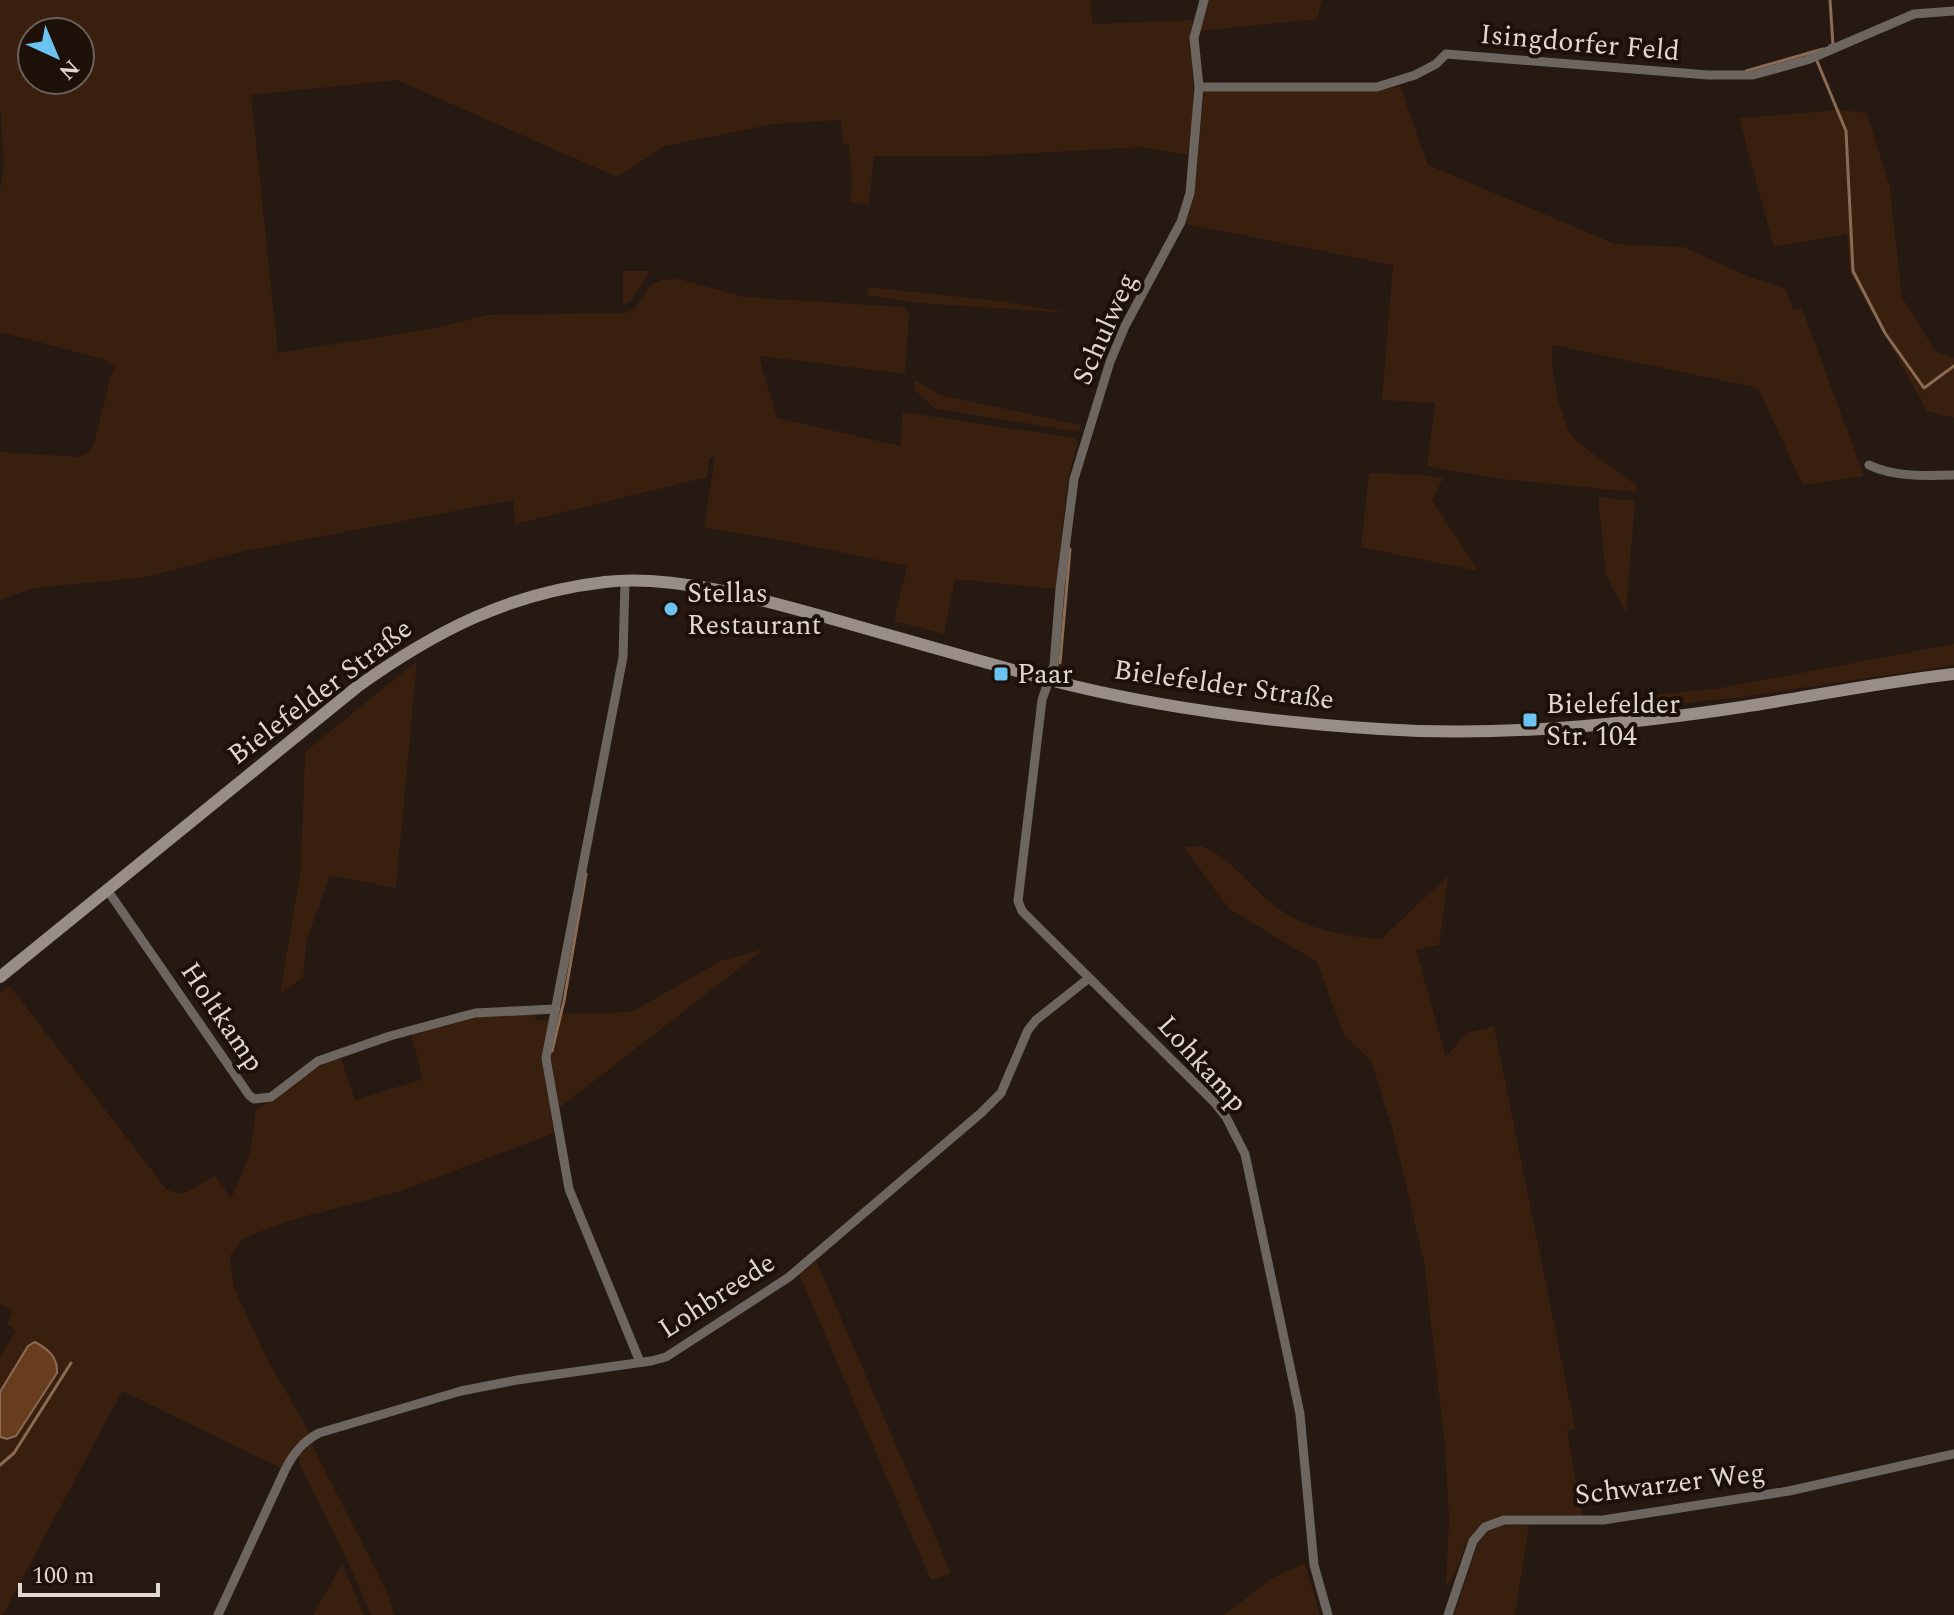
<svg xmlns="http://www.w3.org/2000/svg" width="1954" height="1615" viewBox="0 0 1954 1615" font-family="Spectral,serif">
<rect width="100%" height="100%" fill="#261911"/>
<g fill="#381f0e" fill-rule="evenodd">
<path d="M 0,0 L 1090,0 L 1093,24 L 1193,20 L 1191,45 L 1194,109 L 1188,155 L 1142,147 L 982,156 L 874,156 L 869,204 L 850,203 L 852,179 L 849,145 L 843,144 L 841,120 L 774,124 L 665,146 L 617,177 L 397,80 L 251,95 L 278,353 L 436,328 L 487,315 L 626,313 L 635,308 L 651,285 L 661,280 L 679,279 L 744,297 L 903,307 L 909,314 L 905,374 L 759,356 L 777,418 L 900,446 L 903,412 L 1074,438 L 1078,443 L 1068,478 L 1056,589 L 955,579 L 944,634 L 894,621 L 907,566 L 771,538 L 704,528 L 715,457 L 709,459 L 707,477 L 515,524 L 513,500 L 245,551 L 146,577 L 34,588 L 0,600 L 0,452 L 80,457 L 89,452 L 94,444 L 110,378 L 115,368 L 107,360 L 0,332 L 0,190 L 4,165 L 0,105 ZM 32,32 L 80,32 L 80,80 L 32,80 Z"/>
<polygon points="1208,0 1322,0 1317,19 1200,31"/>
<path d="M 1400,86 L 1428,165 L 1615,244 L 1684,247 L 1747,276 L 1784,288 L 1794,310 L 1802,308 L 1864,476 L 1803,485 L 1758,388 L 1553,345 C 1548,363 1561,420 1572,435 C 1579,446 1623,475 1636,485 L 1636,492 L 1501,479 L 1427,466 L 1435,403 L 1382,400 L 1393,265 L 1186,224 L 1194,194 L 1204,90 L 1379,91 Z"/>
<polygon points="1839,110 1867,113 1890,188 1902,297 1936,352 1954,358 1954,418 1927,411 1850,272 1847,234 1774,247 1739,118"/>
<polygon points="623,271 650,271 631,301 623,305"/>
<polygon points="868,287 999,301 1070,313 919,303 867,295"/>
<polygon points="915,380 940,395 1081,425 1079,432 934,408 914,389"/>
<polygon points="1369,473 1424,475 1443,478 1432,500 1478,571 1361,547"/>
<polygon points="1598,497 1635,501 1626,613 1606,575"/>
<polygon points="1954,644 1954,665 1741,697 1641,708 1643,696 1715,689"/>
<polygon points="417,661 396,888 330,875 307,939 303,977 280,994 301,866 305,752"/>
<path d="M 1201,846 C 1234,859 1251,889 1279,909 C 1310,931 1345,936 1381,939 L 1448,876 L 1439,945 L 1416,950 L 1446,1057 L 1467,1033 L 1494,1026 L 1575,1428 L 1567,1431 L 1583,1518 C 1550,1517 1491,1505 1471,1536 C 1460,1552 1460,1571 1446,1586 L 1449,1519 L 1445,1447 L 1424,1261 L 1393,1131 L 1371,1061 L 1344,1035 L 1317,962 L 1228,908 L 1184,847 Z"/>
<polygon points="764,949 559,1108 551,1058 562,1014 632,1012 721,961"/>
<path d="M 10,986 L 167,1190 L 183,1194 L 215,1176 L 231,1198 C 245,1171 255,1143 255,1112 C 280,1091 308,1068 340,1056 L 355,1100 L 423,1079 L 411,1034 L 475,1016 L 535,1013 L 536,1020 L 549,1021 L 542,1059 L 554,1133 L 401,1191 L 288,1221 L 242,1239 L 230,1256 L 234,1288 L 267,1359 L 310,1433 L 294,1446 L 281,1468 L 122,1391 L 3,1615 L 0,1615 L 0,1437 L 7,1439 L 33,1410 L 57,1373 L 28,1346 L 0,1392 L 0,1357 L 16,1330 L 7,1325 L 12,1311 L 0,1304 L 0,993 Z"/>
<polygon points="816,1260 951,1573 931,1580 799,1274"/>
<polygon points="311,1443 387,1592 394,1615 371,1615 348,1562 301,1467 298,1456"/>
<polygon points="1505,1523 1529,1526 1515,1615 1454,1615 1478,1543 1489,1531"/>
<polygon points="1305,1563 1320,1615 1224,1615 1272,1578"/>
<polygon points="342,1564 364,1615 313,1615"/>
</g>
<path fill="#683d1e" stroke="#8c6b54" stroke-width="2" d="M 35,1342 C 48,1349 58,1357 57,1373 L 16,1436 L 7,1439 L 0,1437 L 0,1392 L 28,1346 Z"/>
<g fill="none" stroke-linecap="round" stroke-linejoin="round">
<g stroke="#8c6b54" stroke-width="3">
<polyline points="1830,0 1833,45 1830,46"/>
<polyline points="1817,61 1846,131 1853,271 1885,333 1924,388 1954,366"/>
<polyline points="1746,71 1823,49"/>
<polyline points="1060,663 1070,549"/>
<polyline points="552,1051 564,1001 586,874"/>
<polyline points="0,1465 14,1453 71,1363"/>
</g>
<g stroke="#6c6560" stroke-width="9">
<polyline points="1204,0 1194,38 1199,87 1190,193 1181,222 1125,326 1110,362 1074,479 1060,589 1054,665 1042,700 1018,901 1022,911 1215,1103 1226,1117 1245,1154 1300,1414 1314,1565 1328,1615"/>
<polyline points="1199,87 1377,87 1415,75 1436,64 1446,54 1708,75 1753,75 1807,60 1914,14 1954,11"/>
<path d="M 1869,465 C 1893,477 1927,476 1954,475"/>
<polyline points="625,581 623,657 546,1058 569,1189 640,1362"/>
<polyline points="108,891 249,1095 254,1099 271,1097 318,1061 390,1036 475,1013 556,1009"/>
<path d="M 218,1615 L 285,1470 C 293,1454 302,1442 319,1433 L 461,1391 L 517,1380 L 651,1361 L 666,1357 L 789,1277 L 981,1113 L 1001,1093 L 1028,1030 L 1036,1020 L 1089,978"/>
<polyline points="1448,1615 1473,1541 1485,1527 1504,1520 1603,1520 1789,1491 1954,1454"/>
</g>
<path stroke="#998e87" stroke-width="12" d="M 0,977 L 357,687 C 435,631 509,593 605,582 C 675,574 764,600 832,619 C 903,639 975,660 1046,679 C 1156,708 1268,722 1380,729 C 1501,737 1623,725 1742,707 C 1813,696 1883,682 1954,674"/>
</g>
<g fill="#6cc3f2" stroke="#1c1008" stroke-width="3">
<circle cx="671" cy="609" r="8"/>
<rect x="993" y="666" width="16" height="16" rx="4"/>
<rect x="1522" y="712" width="16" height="16" rx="4"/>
</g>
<g text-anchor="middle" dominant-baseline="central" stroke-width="8" stroke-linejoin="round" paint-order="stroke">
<g font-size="28" fill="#e0d7d1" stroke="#1c1008">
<text transform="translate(1580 43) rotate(5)">Isingdorfer Feld</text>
<text transform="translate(1105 329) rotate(-66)">Schulweg</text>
<text transform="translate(1224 685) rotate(8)">Bielefelder Straße</text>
<text transform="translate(320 692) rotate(-37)">Bielefelder Straße</text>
<text transform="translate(222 1017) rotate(56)">Holtkamp</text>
<text transform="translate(1202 1064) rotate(48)">Lohkamp</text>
<text transform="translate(717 1296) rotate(-33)">Lohbreede</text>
<text transform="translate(1670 1484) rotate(-7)">Schwarzer Weg</text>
</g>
<g font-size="28" fill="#e0d7d1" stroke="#1c1008" text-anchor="start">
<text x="687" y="593">Stellas<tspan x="687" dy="32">Restaurant</tspan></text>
<text x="1017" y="674">Paar</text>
<text x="1546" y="704">Bielefelder<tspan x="1546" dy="32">Str. 104</tspan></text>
</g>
</g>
<g transform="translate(56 56) rotate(136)"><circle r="38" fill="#1c1008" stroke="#6a6058" stroke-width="2"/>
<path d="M0-6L14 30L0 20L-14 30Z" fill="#6cc3f2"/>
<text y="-12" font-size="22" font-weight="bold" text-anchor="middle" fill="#e0d7d1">N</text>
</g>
<path d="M20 1583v12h138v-12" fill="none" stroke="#e0d7d1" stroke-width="4"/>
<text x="32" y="1583" font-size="24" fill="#e0d7d1" stroke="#1c1008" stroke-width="6" paint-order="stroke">100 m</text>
</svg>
